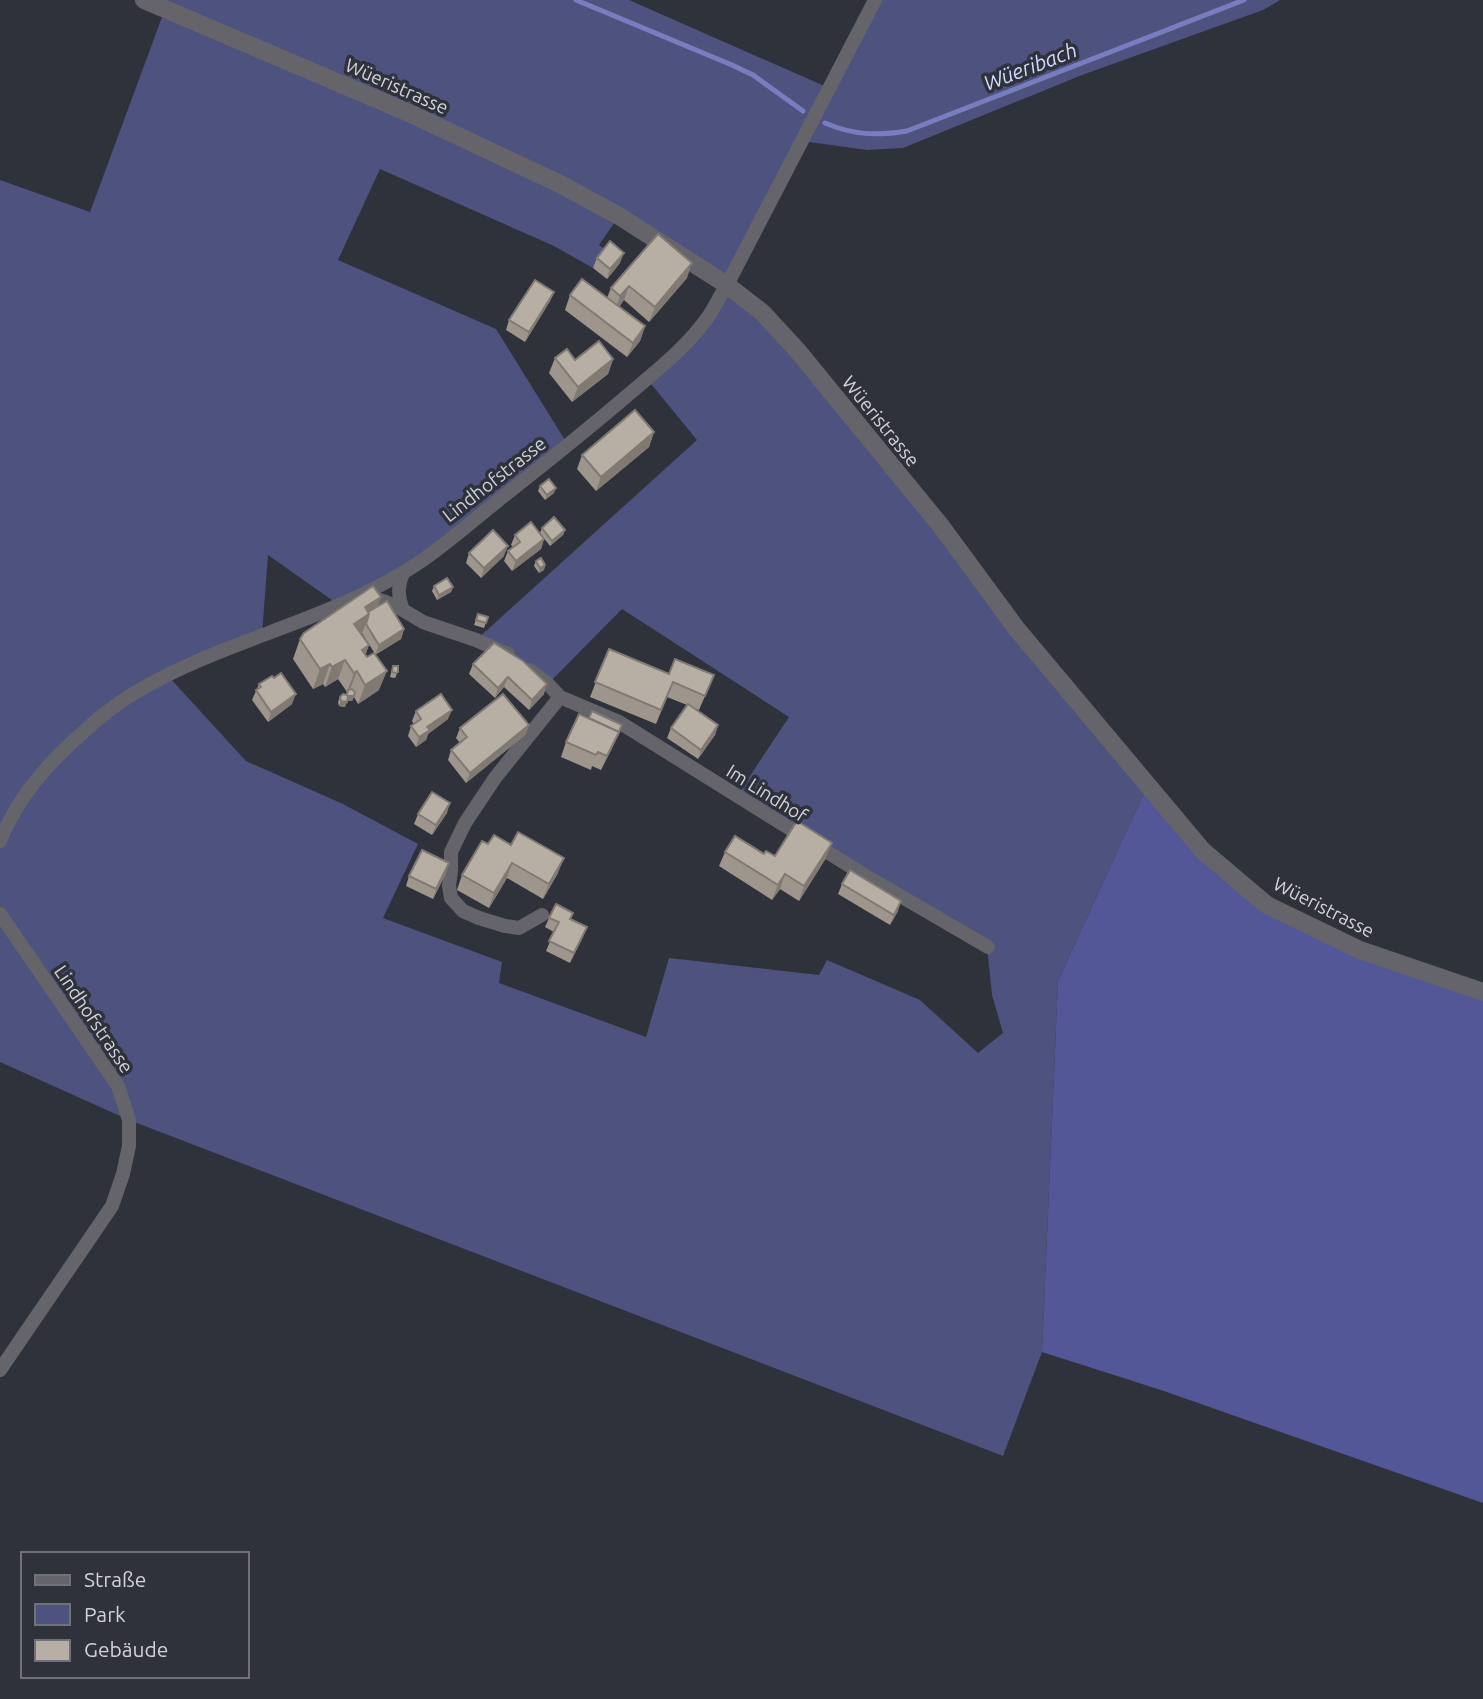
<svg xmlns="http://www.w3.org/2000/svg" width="1483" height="1699" viewBox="0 0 1483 1699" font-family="Ubuntu,sans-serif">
<rect width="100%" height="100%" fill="#2f313b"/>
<path fill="#4e527f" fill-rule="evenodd" d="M 144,0 L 629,0 L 829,88 L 875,0 L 1280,0 L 1263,10 L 1082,75 L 903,148 L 867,150 L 802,141 L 727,285 L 797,350 L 1148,784 L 1058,981 L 1042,1352 L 1003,1456 L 129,1120 L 0,1062 L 0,180 L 90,212 L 165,9 ZM 380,169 L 554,246 L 593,268 L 607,251 L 599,245 L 619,216 L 726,285 L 683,347 L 647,379 L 697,440 L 476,640 L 548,684 L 622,609 L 789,717 L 736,797 L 987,947 L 992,995 L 1003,1033 L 978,1053 L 920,1000 L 827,960 L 819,975 L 669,958 L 646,1037 L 499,983 L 502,962 L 383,918 L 418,844 L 343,804 L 246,761 L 168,676 L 262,635 L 268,555 L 339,605 L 423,560 L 568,445 L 496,329 L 338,260 Z"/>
<polygon fill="#545797" points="1148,784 1267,905 1483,992 1483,1503 1164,1391 1042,1352 1058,981"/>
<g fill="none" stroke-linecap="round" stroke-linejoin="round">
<g stroke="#787dc0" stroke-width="5">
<polyline points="576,0 732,65 753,75 803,111"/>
<path d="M 825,123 C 853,135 877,136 907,131 L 1244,0"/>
</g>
<g stroke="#64646a" stroke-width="14">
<path d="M 403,573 C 397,586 398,597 403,610 L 423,622 L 476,640 L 508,654"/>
<polyline points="363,595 386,602 403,610"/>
<polyline points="530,670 548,684 560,697 619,722 861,873 988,947"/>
<path d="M 0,841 C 14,806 37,776 64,750 C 87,728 110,707 138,691 C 217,644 310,625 390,580 C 432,558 468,524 505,495 C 547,462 588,429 628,395 C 656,371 687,347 708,317 C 715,307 720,295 727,285 L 875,0"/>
<polyline points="0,914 118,1086 129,1120 129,1146 123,1174 112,1206 0,1370"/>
<polyline points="542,915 519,928 505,926 479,918 463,911 451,898 449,886 451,871 451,852 465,823 495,778 560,697"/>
</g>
<polyline stroke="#64646a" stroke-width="18" points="144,0 409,113 560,184 619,216 727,285 763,313 797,350 941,526 1016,628 1203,851 1267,905 1360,950 1483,992"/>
</g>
<g fill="#9e968d" fill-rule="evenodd">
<polygon points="597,258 620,263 607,279 593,268"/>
<polygon points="687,278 649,322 624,300 619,307 645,326 640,341 627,357 565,310 570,295 607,298 611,288"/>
<polygon points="554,292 550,301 525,342 506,330 509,320"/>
<polygon points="555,358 575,360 613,359 608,374 572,402 549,373"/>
<polygon points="654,432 649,447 596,491 577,469 582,455"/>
<polygon points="540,486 554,493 545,500 538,491"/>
<polygon points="542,528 565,530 563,535 550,546 540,533"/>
<polygon points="515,535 544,539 541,549 512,571 504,561 508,551 513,547 511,545"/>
<polygon points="469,553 504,556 481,578 466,563"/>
<polygon points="536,561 545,565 544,570 539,573 534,566"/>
<polygon points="434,586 453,587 451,592 437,600 432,591"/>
<path d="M 378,607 L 404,629 L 401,639 L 375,655 L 379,690 L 358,704 L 354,697 L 352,701 L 347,701 L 345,707 L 339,706 L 338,702 L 340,697 L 347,695 L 348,691 L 347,692 L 338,679 L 325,687 L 323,684 L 313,689 L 293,659 L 300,639 ZM 362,633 L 375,654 L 367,657 L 365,654 L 369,645 L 361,634 Z"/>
<polygon points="478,614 488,617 484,628 474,625"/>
<polygon points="494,643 544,694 529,710 504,687 495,698 469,674 473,664"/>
<polygon points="609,649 708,689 699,710 692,707 718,725 715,735 698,759 667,738 671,728 687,705 667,697 656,724 590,697"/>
<polygon points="393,666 398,666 396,677 394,678 390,677"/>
<polygon points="259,684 292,704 268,722 252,700"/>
<polygon points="416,711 448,719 428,734 426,740 416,747 408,736 411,726 414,724 412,721"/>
<polygon points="589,718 622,725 613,746 601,770 592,766 591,770 561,757 566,742"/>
<polygon points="529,725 525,735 466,783 448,760 451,750 460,743 456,738 460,728"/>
<polygon points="447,813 432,835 414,824 418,814"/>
<polygon points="488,844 558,873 543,899 507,878 489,908 457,890 462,875"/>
<polygon points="725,852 764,854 775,856 826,858 799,901 780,889 772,900 719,866"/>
<polygon points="446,873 433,899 406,886 409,876"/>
<polygon points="842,884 898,911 890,925 838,894"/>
<polygon points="549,918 571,920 587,927 570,963 546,951 554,932 545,927"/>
</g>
<g fill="#817a73">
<polygon points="624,253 620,263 607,279 610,269"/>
<polygon points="692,263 687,278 649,322 655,307"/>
<polygon points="629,286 624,300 615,311 620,296"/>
<polygon points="554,292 550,301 525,342 529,332"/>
<polygon points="645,326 640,341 627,357 633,343"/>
<polygon points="613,359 608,374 572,402 578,387"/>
<polygon points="654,432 649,447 596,491 601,477"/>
<polygon points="556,488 554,493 545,500 547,495"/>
<polygon points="565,530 563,535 550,546 552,541"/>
<polygon points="544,539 541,549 512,571 516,561"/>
<polygon points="508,546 504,556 481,578 484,568"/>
<polygon points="545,565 544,570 539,573 540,568"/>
<polygon points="453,587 451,592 437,600 439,595"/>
<polygon points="381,597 374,617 367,621 362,633 347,644 354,624 365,607"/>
<polygon points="404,629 401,639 375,655 379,645"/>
<polygon points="369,645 362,665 362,650"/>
<polygon points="345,660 338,679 325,687 332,667"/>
<polygon points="330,664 323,684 313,689 320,669"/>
<polygon points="357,671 350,690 347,692 354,673"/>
<polygon points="387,671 379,690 358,704 365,685"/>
<polygon points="508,677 504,687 495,698 498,688"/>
<polygon points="547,684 544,694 529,710 532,700"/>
<polygon points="296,694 292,704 268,722 271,712"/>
<polygon points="348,696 354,696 352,701 347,701"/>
<polygon points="341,701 347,702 345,707 339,706"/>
<polygon points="452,710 448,719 428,734 426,740 416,747 419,737 427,727"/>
<polygon points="529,725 525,735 466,783 470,773"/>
<polygon points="622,725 619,734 601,770 607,756"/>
<polygon points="718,725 715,735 698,759 701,750"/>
<polygon points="450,803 447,813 432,835 436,825"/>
<polygon points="832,843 826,858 799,901 804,886"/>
<polygon points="564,858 558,873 543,899 549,884"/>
<polygon points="449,863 446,873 433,899 436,889"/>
<polygon points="512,863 507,878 489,908 494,893"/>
<polygon points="785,874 780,889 772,900 778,885"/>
<polygon points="901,901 898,911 890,925 894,915"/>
<polygon points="587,927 583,937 570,963 574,953"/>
</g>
<g fill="#b8afa4" stroke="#817a73" stroke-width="2">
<polygon points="658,234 692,263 655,307 629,286 620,296 611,288"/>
<polygon points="610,241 624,253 610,269 597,258"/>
<polygon points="582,279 645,326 633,343 570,295"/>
<polygon points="535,280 554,292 529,332 509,320"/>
<polygon points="599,341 613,359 578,387 555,358 567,349 575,360"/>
<polygon points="635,410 654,432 601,477 582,455"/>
<polygon points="549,479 556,488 547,495 540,486"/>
<polygon points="554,517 565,530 552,541 542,528"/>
<polygon points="531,522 544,539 516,561 508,551 520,542 515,535"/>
<polygon points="493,530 508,546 484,568 469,553"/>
<polygon points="541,558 545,565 540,568 536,561"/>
<polygon points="447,578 453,587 439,595 434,586"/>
<polygon points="373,586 381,597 365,607 369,614 354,624 369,645 362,650 364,653 367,657 374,653 387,671 365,685 357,671 354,673 345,660 332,667 330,664 320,669 300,639 304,633"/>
<polygon points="387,601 404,629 379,645 366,624 369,614 368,612"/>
<polygon points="478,614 488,617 486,623 476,620"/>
<polygon points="494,643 523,661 547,684 532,700 508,677 498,688 473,664"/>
<polygon points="609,649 669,674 675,659 714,675 705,696 673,682 661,710 595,682"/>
<polygon points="393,666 398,666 398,672 396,673 392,672"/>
<polygon points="281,673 296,694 271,712 256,690 261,687 259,684 272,676 274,678"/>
<polygon points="352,689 355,692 354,696 348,696 347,702 341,701 340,697 343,694 347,695 348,690"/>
<polygon points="441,694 452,710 427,727 430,730 419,737 411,726 421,719 416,711"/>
<polygon points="503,694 529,725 470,773 451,750 467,737 460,728"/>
<polygon points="688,704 718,725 701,750 671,728"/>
<polygon points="592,711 622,725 617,736 619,732 589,718"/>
<polygon points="579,714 619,732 607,756 598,752 596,755 566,742"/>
<polygon points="432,792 450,803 436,825 418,814"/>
<polygon points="797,821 832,843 804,886 785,874 778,885 725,852 735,836 764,854 766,851 775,856"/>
<polygon points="518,832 564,858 549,884 512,863 494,893 462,875 482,841 488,844 494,835 511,845"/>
<polygon points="422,850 449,863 436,889 409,876"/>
<polygon points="850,870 901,901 894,915 842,884"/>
<polygon points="556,904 573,913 570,919 587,927 574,953 549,941 559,922 549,918"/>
</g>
<g text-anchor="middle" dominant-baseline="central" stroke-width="7" stroke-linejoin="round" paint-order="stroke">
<g font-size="19" fill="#d1d2d9" stroke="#2f313b">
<text transform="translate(397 86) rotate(24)">Wüeristrasse</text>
<text transform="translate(881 421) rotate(51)">Wüeristrasse</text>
<text transform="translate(494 479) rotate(-38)">Lindhofstrasse</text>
<text transform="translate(767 793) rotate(32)">Im Lindhof</text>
<text transform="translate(1324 907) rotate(27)">Wüeristrasse</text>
<text transform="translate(94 1019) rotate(56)">Lindhofstrasse</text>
</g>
<g font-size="21" font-style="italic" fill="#d3d8fe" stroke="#2f313b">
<text transform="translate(1030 66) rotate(-21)">Wüeribach</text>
</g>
</g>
<rect x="21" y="1552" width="228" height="126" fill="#2f313b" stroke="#70717a" stroke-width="2"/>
<rect x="35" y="1575" width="35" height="10" fill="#64646a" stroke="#70717a" stroke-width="2"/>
<text x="84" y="1587" font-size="21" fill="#d1d2d9">Straße</text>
<rect x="35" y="1604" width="35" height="21" fill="#4e527f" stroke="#70717a" stroke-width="2"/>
<text x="84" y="1622" font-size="21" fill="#d1d2d9">Park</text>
<rect x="35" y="1640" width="35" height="21" fill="#b8afa4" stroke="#70717a" stroke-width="2"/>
<text x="84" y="1657" font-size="21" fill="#d1d2d9">Gebäude</text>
</svg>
